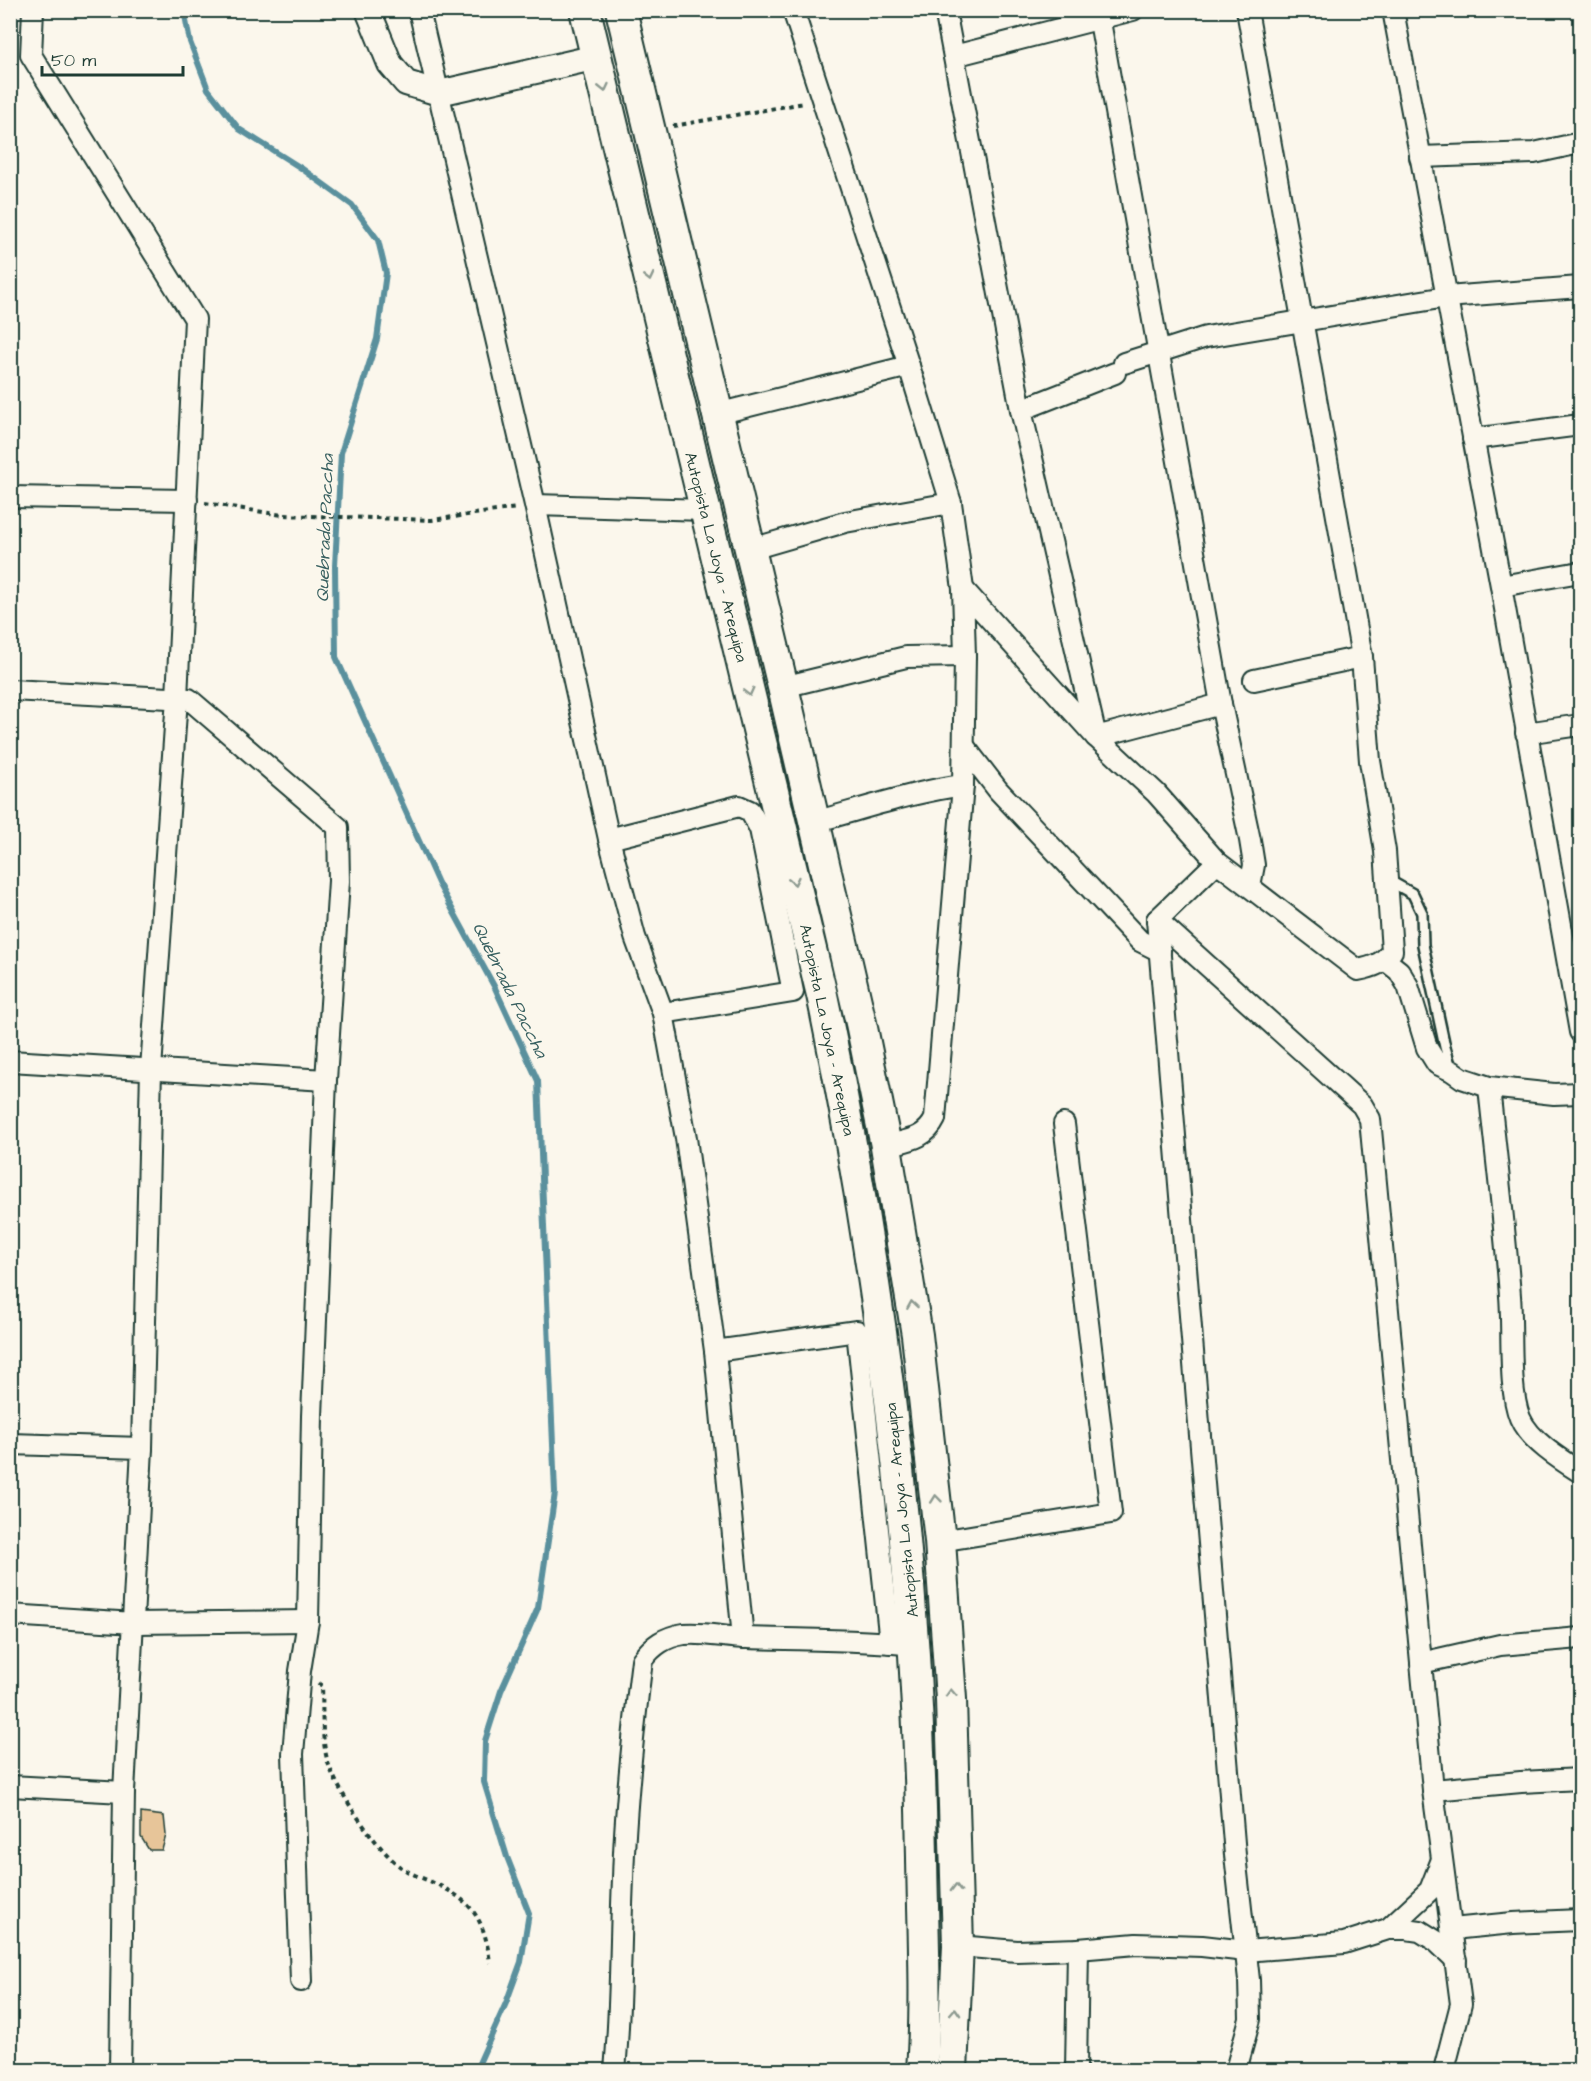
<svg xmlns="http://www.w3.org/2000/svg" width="1591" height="2081" viewBox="0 0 1591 2081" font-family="'Architects Daughter',sans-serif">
<rect width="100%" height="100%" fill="#fbf7ec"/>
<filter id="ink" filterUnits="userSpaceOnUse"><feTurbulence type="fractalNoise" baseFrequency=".0167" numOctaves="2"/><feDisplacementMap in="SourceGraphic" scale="12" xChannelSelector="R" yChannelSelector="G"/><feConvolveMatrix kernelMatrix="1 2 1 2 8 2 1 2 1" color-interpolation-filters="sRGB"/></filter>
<g filter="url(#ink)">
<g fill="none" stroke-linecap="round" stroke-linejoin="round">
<polyline stroke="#5a909d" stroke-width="6" points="184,10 190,42 208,89 239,129 301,168 352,205 378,240 386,273 377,339 341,453 335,566 336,657 438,883 495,988 538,1081 555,1493 538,1608 501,1691 485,1741 484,1782 507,1857 529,1913 521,1962 506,2003 476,2070"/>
</g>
<polygon fill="#e7c599" stroke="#1f3d34" stroke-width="1.5" points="141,1813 164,1816 166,1835 162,1850 149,1850 141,1837"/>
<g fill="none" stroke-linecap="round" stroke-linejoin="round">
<g stroke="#1f3d34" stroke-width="14">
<polyline id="service" points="1388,880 1413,894 1422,913 1423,945 1445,1047 1451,1068"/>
</g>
<g stroke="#1f3d34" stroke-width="24">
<g id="minor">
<polyline points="33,10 31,55 195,319 177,698 151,1069 142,1448 124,1792 120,2070"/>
<polyline points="419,10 535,505 609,839 635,937 663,1013 686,1138 715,1351 743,1638"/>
<path d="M 793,10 L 909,366 L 951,503 L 963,589 L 965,656 L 963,785 L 935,1119 C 925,1140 906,1140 886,1146"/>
<polyline points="945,10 1021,410 1096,737 1221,704"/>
<polyline points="1098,10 1221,704 1250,840 1254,865 1250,886"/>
<polyline points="1393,10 1501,586 1580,1032"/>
<polyline points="954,56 1133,10"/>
<polyline points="1420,157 1534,153 1580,143"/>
<polyline points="1124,363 1206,337 1446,297 1580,287"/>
<polyline points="1021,410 1115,373"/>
<polyline points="717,414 909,366"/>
<polyline points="1473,439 1580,425"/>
<polyline points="10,497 187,500"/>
<polyline points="535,505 705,510"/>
<polyline points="748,550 845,522 951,503"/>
<polyline points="1501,586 1580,572"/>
<path d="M 963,589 L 1096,737 L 1156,793 L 1217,862 L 1358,970 C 1373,967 1382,964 1392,951 L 1385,851 L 1370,761 L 1362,657 L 1247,10"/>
<polyline points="1254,680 1362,657"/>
<polyline points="783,687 906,657 965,656"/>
<polyline points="10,690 189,699 338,827 339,881 326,1080 312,1416 308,1621 300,1671 293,1754 301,1981"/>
<polyline points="1526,733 1580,725"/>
<polyline points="964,746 998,790 1140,941 1160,951"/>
<path d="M 814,822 C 863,809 912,792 963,785"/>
<polyline points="609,839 739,806 750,811 760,829 773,828"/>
<polyline points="1157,920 1362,1105 1370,1119 1433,1790 1461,2004 1444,2070"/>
<polyline points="1157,920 1235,1855 1249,1980 1250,2019 1236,2070"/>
<polyline points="1157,920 1217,862"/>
<polyline points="1385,960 1399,971 1408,986 1427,1048 1437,1064 1452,1071 1462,1078 1489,1087 1554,1094 1580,1093"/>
<polyline points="663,1013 793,992 760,829"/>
<polyline points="10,1061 326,1080"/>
<path d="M 1489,1087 C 1496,1156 1505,1226 1510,1296 C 1513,1329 1508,1389 1520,1418 C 1529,1440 1561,1460 1580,1472"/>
<polyline points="715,1351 857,1331 890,1643"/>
<polyline points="10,1444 142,1448"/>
<polyline points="940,1541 1111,1513 1064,1124"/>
<polyline points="10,1615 134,1623 308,1621"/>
<polyline points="1421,1663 1500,1645 1580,1638"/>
<polyline points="10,1786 124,1792"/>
<polyline points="1433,1790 1521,1782 1580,1779"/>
<polyline points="1388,1929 1430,1890 1441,1862"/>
<polyline points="1452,1929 1513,1923 1580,1920"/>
<polyline points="958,1946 1017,1951 1078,1949 1136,1944 1202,1946 1246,1951 1344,1943 1388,1929 1406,1929 1420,1931 1436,1941 1456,1960"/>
<path d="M 615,2070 C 621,2007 620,1943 623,1879 C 625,1805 633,1733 642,1660 C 653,1645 665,1637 684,1634 C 704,1632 728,1638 748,1638 C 804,1640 860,1639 915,1645"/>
<polyline points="1076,2070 1078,1949"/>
</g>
</g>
<g stroke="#1f3d34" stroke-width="28">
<polyline id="tertiary" points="368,10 390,64 406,83 439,93 597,57"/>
</g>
<g stroke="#1f3d34" stroke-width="34">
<g id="primary">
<path d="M 585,10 L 822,995 C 882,1280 918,1567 922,1858 C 923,1928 927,2001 922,2070"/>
<polyline points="621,10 783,687 861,1023 886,1146 917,1335 940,1541 951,1699 958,1946 952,2070"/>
</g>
</g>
<g stroke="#1f3d34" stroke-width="4" stroke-dasharray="4.5 4.5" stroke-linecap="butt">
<polyline points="673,126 804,103"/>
<polyline points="205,503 282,515 432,520 517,508"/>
<path d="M 318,1683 L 322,1686 C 323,1709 321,1736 327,1759 C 334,1787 377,1850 401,1867 C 410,1874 423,1878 434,1883 C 473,1901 485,1920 490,1963"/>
</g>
<use href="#service" stroke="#fbf7ec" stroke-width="9"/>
<use href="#minor" stroke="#fbf7ec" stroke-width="20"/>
<use href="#tertiary" stroke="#fbf7ec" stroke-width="24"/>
<use href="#primary" stroke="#fbf7ec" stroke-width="30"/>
</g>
<defs><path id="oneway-chevron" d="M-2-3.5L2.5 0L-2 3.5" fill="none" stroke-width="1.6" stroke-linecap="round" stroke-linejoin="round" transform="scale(1.5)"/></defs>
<g stroke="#8d9a90">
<use href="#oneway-chevron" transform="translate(604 88) rotate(77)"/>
<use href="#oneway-chevron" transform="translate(649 277) rotate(77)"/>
<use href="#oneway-chevron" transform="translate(749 692) rotate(76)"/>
<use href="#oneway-chevron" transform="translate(794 881) rotate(77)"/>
<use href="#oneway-chevron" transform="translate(912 1305) rotate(-99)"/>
<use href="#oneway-chevron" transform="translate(936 1499) rotate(-96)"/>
<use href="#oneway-chevron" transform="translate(951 1693) rotate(-93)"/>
<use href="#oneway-chevron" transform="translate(956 1888) rotate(-91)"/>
<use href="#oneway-chevron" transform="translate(955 2012) rotate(-87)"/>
</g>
</g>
<g text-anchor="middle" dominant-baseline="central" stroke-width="4.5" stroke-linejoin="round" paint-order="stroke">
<g font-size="16" fill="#1f3d34" stroke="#fbf7ec">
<text transform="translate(716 557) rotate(76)">Autopista La Joya - Arequipa</text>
<text transform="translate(827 1030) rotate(78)">Autopista La Joya - Arequipa</text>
<text transform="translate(902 1510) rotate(-96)">Autopista La Joya - Arequipa</text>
</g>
<g font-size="18" font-style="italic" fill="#386060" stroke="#fbf7ec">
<text transform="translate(325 528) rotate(-88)">Quebrada Paccha</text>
<text transform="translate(510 990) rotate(64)">Quebrada Paccha</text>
</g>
</g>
<rect width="1591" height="2081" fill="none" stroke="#fbf7ec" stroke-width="36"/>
<rect x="18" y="18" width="1555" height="2045" fill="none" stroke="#1f3d34" stroke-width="2" filter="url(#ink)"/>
<path d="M42 66v9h141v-9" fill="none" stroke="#1f3d34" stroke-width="3"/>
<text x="51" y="66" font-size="18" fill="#1f3d34" stroke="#fbf7ec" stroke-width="4.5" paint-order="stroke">50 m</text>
</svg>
